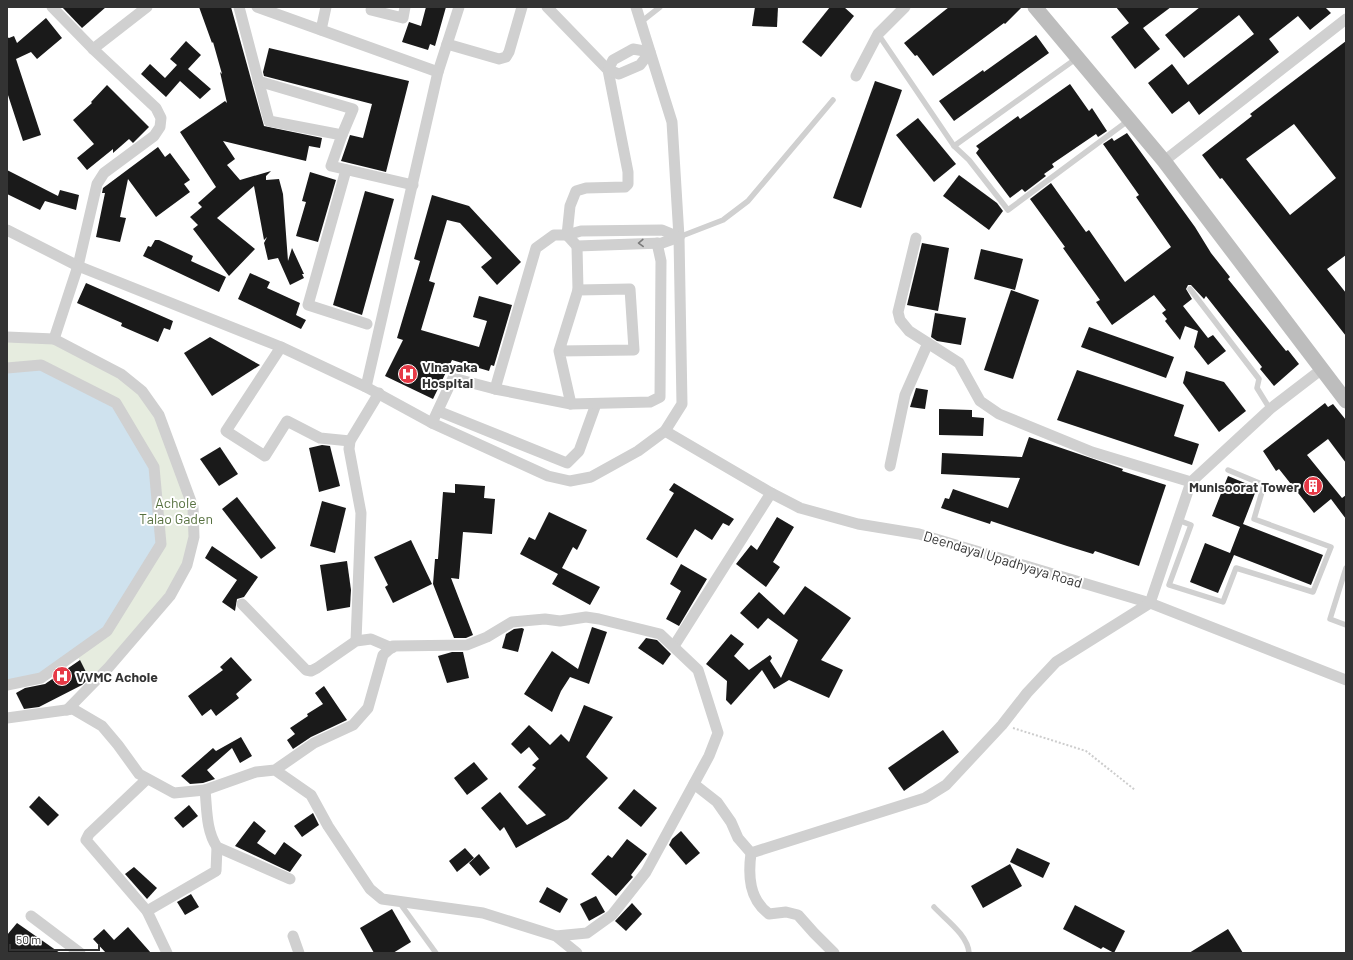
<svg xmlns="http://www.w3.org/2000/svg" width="1353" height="960" viewBox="0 0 1353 960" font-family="Barlow,sans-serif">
<rect width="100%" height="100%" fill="#fff"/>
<polygon fill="#e6ecdf" points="7,338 54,339 121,374 159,415 193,507 194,537 170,596 90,681 76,653 7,368"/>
<polygon fill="#cfe2ee" points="41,365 116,403 154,467 161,544 107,631 41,678 7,685 7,368"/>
<g fill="#1a1a1a" fill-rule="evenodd">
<polygon points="62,7 106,7 82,28"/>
<polygon points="199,7 231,7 264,126 322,138 320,148 309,146 306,161 223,141 235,159 227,165 240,180 271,171 266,176 266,180 279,179 283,194 288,261 292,248 304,274 302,274 304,278 290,285 278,258 268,260 264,243 267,237 264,240 254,186 217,218 255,249 229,276 193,229 198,225 190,217 202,207 198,203 216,187 180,132 225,101 227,103 220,72 222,74 213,42 212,43"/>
<polygon points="426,7 446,7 435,46 430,44 428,50 402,42 409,22 421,26"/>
<polygon points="755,7 778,7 777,27 752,26"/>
<polygon points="830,7 844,7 854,16 821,57 802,42"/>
<polygon points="949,7 1022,7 1005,24 1004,23 933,76 917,55 915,56 904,43"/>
<polygon points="1116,7 1171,7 1143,28 1160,49 1135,69 1111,37 1129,23"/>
<polygon points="1200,7 1325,7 1331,13 1310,30 1298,16 1269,39 1279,52 1199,115 1189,101 1172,114 1148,83 1172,64 1188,85 1254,34 1239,15 1184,58 1165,35"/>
<polygon points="46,18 62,38 37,59 31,52 16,59 41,135 23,141 7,92 7,37 9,38 14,36 17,43"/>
<polygon points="1036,35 1049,53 954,121 939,101 983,70 984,72"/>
<polygon points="186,41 201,55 188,69 211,89 200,99 180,81 166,97 141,74 150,64 165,78 177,65 170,59"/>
<path d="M 1346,41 L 1346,255 L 1327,269 L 1346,293 L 1346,336 L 1222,178 L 1220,179 L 1202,155 L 1252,116 L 1250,114 ZM 1294,124 L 1336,178 L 1290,215 L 1246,159 Z"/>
<polygon points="269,48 409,81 386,172 341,161 350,135 363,138 372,104 264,76 263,72"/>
<polygon points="875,81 902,90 861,208 833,198"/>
<polygon points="1070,84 1089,111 1092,108 1107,131 1098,137 1096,134 1052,164 1054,167 1044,174 1046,176 1025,192 1022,189 1010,198 976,153 979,149 976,146 1018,116 1020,119"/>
<polygon points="107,85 149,127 133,143 129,139 113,153 113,149 87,170 77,158 94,144 73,120 92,103 91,102"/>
<polygon points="918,118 956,164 934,182 896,135"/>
<polygon points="1127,133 1195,227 1211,253 1230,277 1228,279 1286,351 1288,350 1299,364 1274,386 1260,369 1262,367 1206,296 1204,299 1191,285 1188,285 1186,289 1192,299 1183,306 1208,338 1213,335 1226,351 1208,365 1194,347 1198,331 1185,326 1180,340 1165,321 1167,319 1162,313 1166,310 1154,295 1112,325 1096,302 1100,300 1063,248 1065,247 1030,199 1051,183 1086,232 1089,230 1125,282 1171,247 1136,197 1139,195 1103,144 1112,138 1114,141"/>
<polygon points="158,147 165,157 170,153 190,180 184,184 190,192 156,217 128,179 120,217 126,218 120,242 96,237 105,193 102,193 103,188"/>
<polygon points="7,170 58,196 60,190 79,195 76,210 45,201 40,210 7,194"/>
<polygon points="310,172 336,180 318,242 296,236 306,202 302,201"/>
<polygon points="959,175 997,203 1003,211 989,230 943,196"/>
<polygon points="365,191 394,199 362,315 333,305"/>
<polygon points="432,195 469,206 521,262 497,285 481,267 492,258 460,223 447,220 429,281 435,283 421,330 479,347 487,321 473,317 479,296 512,305 494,366 491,365 489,371 452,360 433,399 385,376 403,340 397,338 420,261 414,259"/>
<polygon points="155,240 159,240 193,256 191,261 226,277 219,292 143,256 148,246 151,247"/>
<polygon points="922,243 949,248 938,311 907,305"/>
<polygon points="981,249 1023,259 1015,290 974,279"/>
<polygon points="250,273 270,282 267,288 300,303 296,315 306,320 301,329 238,299"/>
<polygon points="86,283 173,321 170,330 164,328 158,342 121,326 122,323 77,303"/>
<polygon points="1011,290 1039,300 1013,379 984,370"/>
<polygon points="935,313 966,318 961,345 937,341 931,337"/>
<polygon points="1089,327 1174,357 1166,378 1081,347"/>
<polygon points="210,337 260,365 212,396 184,353"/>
<polygon points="1077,370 1184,405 1174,436 1199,444 1192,465 1057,420"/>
<polygon points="1186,371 1224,382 1246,411 1219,432 1183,383"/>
<polygon points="916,388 928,390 925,409 910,407"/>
<polygon points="1325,403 1328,407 1333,404 1346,420 1346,463 1328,439 1307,455 1342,498 1346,495 1346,519 1331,499 1314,513 1279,469 1276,471 1263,451"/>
<polygon points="939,409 972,410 972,417 984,418 983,436 939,435"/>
<polygon points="1029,437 1123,469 1122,471 1166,485 1139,566 1095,551 1093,554 1067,546 991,521 990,524 941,508 945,498 949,499 953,489 1008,508 1020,478 941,474 942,453 1022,457"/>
<polygon points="322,445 330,446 340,486 319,492 309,448"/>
<polygon points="220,447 238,474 219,486 200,459"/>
<polygon points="1228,476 1257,488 1243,524 1323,555 1311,585 1234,555 1218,593 1190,582 1205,543 1230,553 1240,527 1212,516"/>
<polygon points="674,483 734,519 729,526 723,523 712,540 695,529 677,558 646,539 674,493 669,490"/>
<polygon points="455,484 485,486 484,498 495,499 492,534 463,532 459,579 451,578 473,635 466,638 454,638 433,584 435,559 438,559 443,492 455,493"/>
<polygon points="237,497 276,548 261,559 222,509"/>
<polygon points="322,501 346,508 335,553 310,546"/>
<polygon points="549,512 587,530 577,550 573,547 562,568 600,587 590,605 552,584 558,574 520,554 529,537 535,540"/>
<polygon points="777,517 794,527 773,562 780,567 766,587 736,564 751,545 757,550"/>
<polygon points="411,540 432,584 393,603 385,587 388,585 374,557"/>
<polygon points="212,546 258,577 244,597 237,599 235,611 222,602 237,580 205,558"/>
<polygon points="347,561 351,590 350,607 327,611 320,565"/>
<polygon points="681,564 707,579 679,626 666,619 681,591 670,584"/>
<polygon points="805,586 851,618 821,660 843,670 829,698 789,680 774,689 762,670 731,705 726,700 727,681 706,664 731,634 744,644 734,656 749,670 770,655 772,658 770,661 781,678 798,640 768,618 758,629 740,613 759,592 784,615"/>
<polygon points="592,627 607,632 589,684 570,677 561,691 552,712 524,694 552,651 578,669"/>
<polygon points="522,628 524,629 518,652 502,648 506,634 514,629"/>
<polygon points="646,638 657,640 671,654 663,665 638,648"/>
<polygon points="452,652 463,652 469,678 447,683 438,656"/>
<polygon points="231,657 252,680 236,694 239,698 216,716 211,709 202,716 188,696 223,670 220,667"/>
<polygon points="80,660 89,678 82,685 39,707 24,709 16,693 25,688 45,684"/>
<polygon points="324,686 347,720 311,737 293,749 287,740 295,734 290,728 308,716 307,714 323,704 315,693"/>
<polygon points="584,705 613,717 586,757 608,778 568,819 516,848 504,827 500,831 481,808 500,792 527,825 546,815 518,787 536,768 532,765 539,759 529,747 521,754 511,744 529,725 550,745 561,734 569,742"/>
<polygon points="943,730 959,752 904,791 888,768"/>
<polygon points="241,737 252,756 240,763 232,748 207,770 215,779 203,783 190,784 181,776 213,748 216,751"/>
<polygon points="474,762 488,779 467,795 454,778"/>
<polygon points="634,789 657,808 641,827 618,808"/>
<polygon points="39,796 59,815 48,826 29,807"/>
<polygon points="189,805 198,816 183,828 174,818"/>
<polygon points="313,813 319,825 302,837 294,826"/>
<polygon points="254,821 266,831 257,843 275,855 284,842 302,855 290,872 235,846"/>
<polygon points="681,831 700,853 686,865 669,845 672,839"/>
<polygon points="627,839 647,854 631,875 633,877 616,896 591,874 608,855 612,858"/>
<polygon points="465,848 474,858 457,872 449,861"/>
<polygon points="1017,848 1050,863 1043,878 1010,862"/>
<polygon points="479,854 490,868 480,876 469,863"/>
<polygon points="1010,864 1022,886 983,908 971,886"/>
<polygon points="134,867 157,888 147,899 125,874"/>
<polygon points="547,887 568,899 560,913 539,902"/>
<polygon points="191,894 199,907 185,915 177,902"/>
<polygon points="596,896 605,912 589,921 580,904"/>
<polygon points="632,903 642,914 626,931 615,921"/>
<polygon points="1075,905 1125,931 1114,953 1103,947 1101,949 1063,929"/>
<polygon points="392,909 411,942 393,953 374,953 360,928"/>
<polygon points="17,923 60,953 7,953 7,935"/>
<polygon points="128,927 151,953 106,953 93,939 104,929 114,940"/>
<polygon points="1228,929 1243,953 1189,953"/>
</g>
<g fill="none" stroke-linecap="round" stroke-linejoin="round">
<polyline stroke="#cdcdcd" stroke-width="2" stroke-dasharray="2 2" stroke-linecap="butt" points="1013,728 1086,751 1135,790"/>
<g stroke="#d0d0d0" stroke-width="5.5">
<polyline points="641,22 660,7"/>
<polyline points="878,34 954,146 969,160 1008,210 1129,120"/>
<polyline points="954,146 1077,58"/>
<polyline points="679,237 723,220 748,201 833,100"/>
<polyline points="1190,289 1259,379 1257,388 1270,409"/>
<polyline points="1178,520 1191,525 1169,585 1223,602 1236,568 1313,592 1331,547 1254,519 1264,485 1228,470"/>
<polyline points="1346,568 1330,619 1346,625"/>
<polyline points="399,902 436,953"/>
<path d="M 934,907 C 945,919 968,935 969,953"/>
</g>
<g stroke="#d0d0d0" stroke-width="11">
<polyline points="239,7 269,121 342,135 331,166 413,185"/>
<polyline points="257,7 438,72"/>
<polyline points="372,7 371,10 403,18 405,7"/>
<polyline points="547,7 608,70 628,172 628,184 625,187 586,188 576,191 570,206 567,235 577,246 662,243 679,237"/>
<polyline points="321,30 326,7"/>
<polyline points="447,44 499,59 506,57 509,52 522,7"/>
<polyline points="93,49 147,7"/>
<polygon points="633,49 650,52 640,65 619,74 608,70 613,60"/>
<polyline points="856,76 878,34 905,7"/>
<polyline points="258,81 353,109 342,135"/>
<polyline points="1164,161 1346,19"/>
<polyline points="346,170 308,305 367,324"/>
<polyline points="7,230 78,266 97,184 104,173 154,136 160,127 161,118 156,108 93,49 52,7"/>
<polyline points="916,238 898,312 900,320 909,331 959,363 980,401 999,414 1092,452 1191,482"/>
<polyline points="577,246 578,290"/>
<polyline points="7,337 54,339 121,374 142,391 159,415 193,507 194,537 187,565 170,596 109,667 67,710"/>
<polyline points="54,339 78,266 281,347 366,387 432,423 548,476 570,481 591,477 638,451 665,431 682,404 679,237 672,122 636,7"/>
<polyline points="281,347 226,431 265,456 287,421 320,438 350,441"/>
<polyline points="559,351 634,350 630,289 578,290 559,351 571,404"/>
<polyline points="7,368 41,365 116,403 154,467 161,544 107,631 41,678 7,685"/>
<polyline points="366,387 438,72 459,7"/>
<polyline points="495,389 536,248 554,235 567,235 581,231 662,230 679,237"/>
<polyline points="438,411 567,463 579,451 596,404"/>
<polyline points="432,423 453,378 495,389 571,404 650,402 660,397 661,261 657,243"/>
<polyline points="665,431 771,493 800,508 858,524 919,534 1150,603 1346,680"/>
<polyline points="890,466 905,395 928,343"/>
<polyline points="242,604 306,670 311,671 317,668 356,641 371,639 392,648"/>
<polyline points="356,641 361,513 349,449 350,441 379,393"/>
<polyline points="674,646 771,493"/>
<polyline points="7,718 73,709 102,726 118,745 139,774 174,793 205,790 256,772 275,770 311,795 328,826 370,889 382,899 483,913 556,936 587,933 612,915 646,872 709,756 718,733 698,670 660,634 599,619 586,617 560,621 545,619 512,622 487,637 467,645 393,646 383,655 368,708 353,725 314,743 275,770"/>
<polyline points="147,779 89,834 86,840 147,911 216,871 217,847"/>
<path d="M 694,784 L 717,802 L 731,822 L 738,838 L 751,853 C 748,876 749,899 769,914 L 786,912 L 798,915 L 814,933 L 834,953"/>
<path d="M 205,790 C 207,809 206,831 217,847 L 290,879"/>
<polyline points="751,853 925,798 946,785 1002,725 1027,693 1056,662 1150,603 1191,482 1270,409 1322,369"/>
<polyline points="147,911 167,953"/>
<polyline points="31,916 80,953"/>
<polyline points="293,936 299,953"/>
<polyline points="556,936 577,953"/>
</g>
<polyline stroke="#bdbdbd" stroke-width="15" points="1035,7 1164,161 1346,401"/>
</g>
<defs><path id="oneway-chevron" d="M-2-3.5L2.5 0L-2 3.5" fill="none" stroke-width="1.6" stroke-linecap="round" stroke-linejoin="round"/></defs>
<use stroke="#7a7a7a" href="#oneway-chevron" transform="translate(641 243) rotate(178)"/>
<defs>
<g id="hospital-disc" transform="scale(1)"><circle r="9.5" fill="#e63946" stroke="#fff"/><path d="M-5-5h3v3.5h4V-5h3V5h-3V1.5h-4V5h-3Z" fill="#fff"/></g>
<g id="building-disc" transform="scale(1)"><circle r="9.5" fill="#e63946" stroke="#fff"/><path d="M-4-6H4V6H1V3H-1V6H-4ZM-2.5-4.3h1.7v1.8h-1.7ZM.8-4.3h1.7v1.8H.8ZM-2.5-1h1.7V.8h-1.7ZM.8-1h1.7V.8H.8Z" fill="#fff"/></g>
</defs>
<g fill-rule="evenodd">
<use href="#hospital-disc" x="408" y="374"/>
<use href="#building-disc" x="1313" y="486"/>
<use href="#hospital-disc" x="62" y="676"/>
</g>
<g text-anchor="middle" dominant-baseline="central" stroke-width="4" stroke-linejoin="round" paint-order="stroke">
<g font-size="14" font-weight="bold" fill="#333" stroke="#fff" text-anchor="start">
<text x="422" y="366">Vinayaka<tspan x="422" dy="16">Hospital</tspan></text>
<text x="1299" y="486" text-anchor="end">Munisoorat Tower</text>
<text x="76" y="676">VVMC Achole</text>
</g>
<g font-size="14" fill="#56703f" stroke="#fff">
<text x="176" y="502">Achole<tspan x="176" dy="16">Talao Gaden</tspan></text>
</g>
<g font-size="14" fill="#333" stroke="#fff">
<text transform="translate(1003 559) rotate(17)">Deendayal Upadhyaya Road</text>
</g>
</g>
<rect width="1353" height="960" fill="none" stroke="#333333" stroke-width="16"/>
<path d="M10 944v6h89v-6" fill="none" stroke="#333333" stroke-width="2"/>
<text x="16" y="944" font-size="12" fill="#333333" stroke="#ffffff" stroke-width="3" paint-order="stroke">50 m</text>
</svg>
